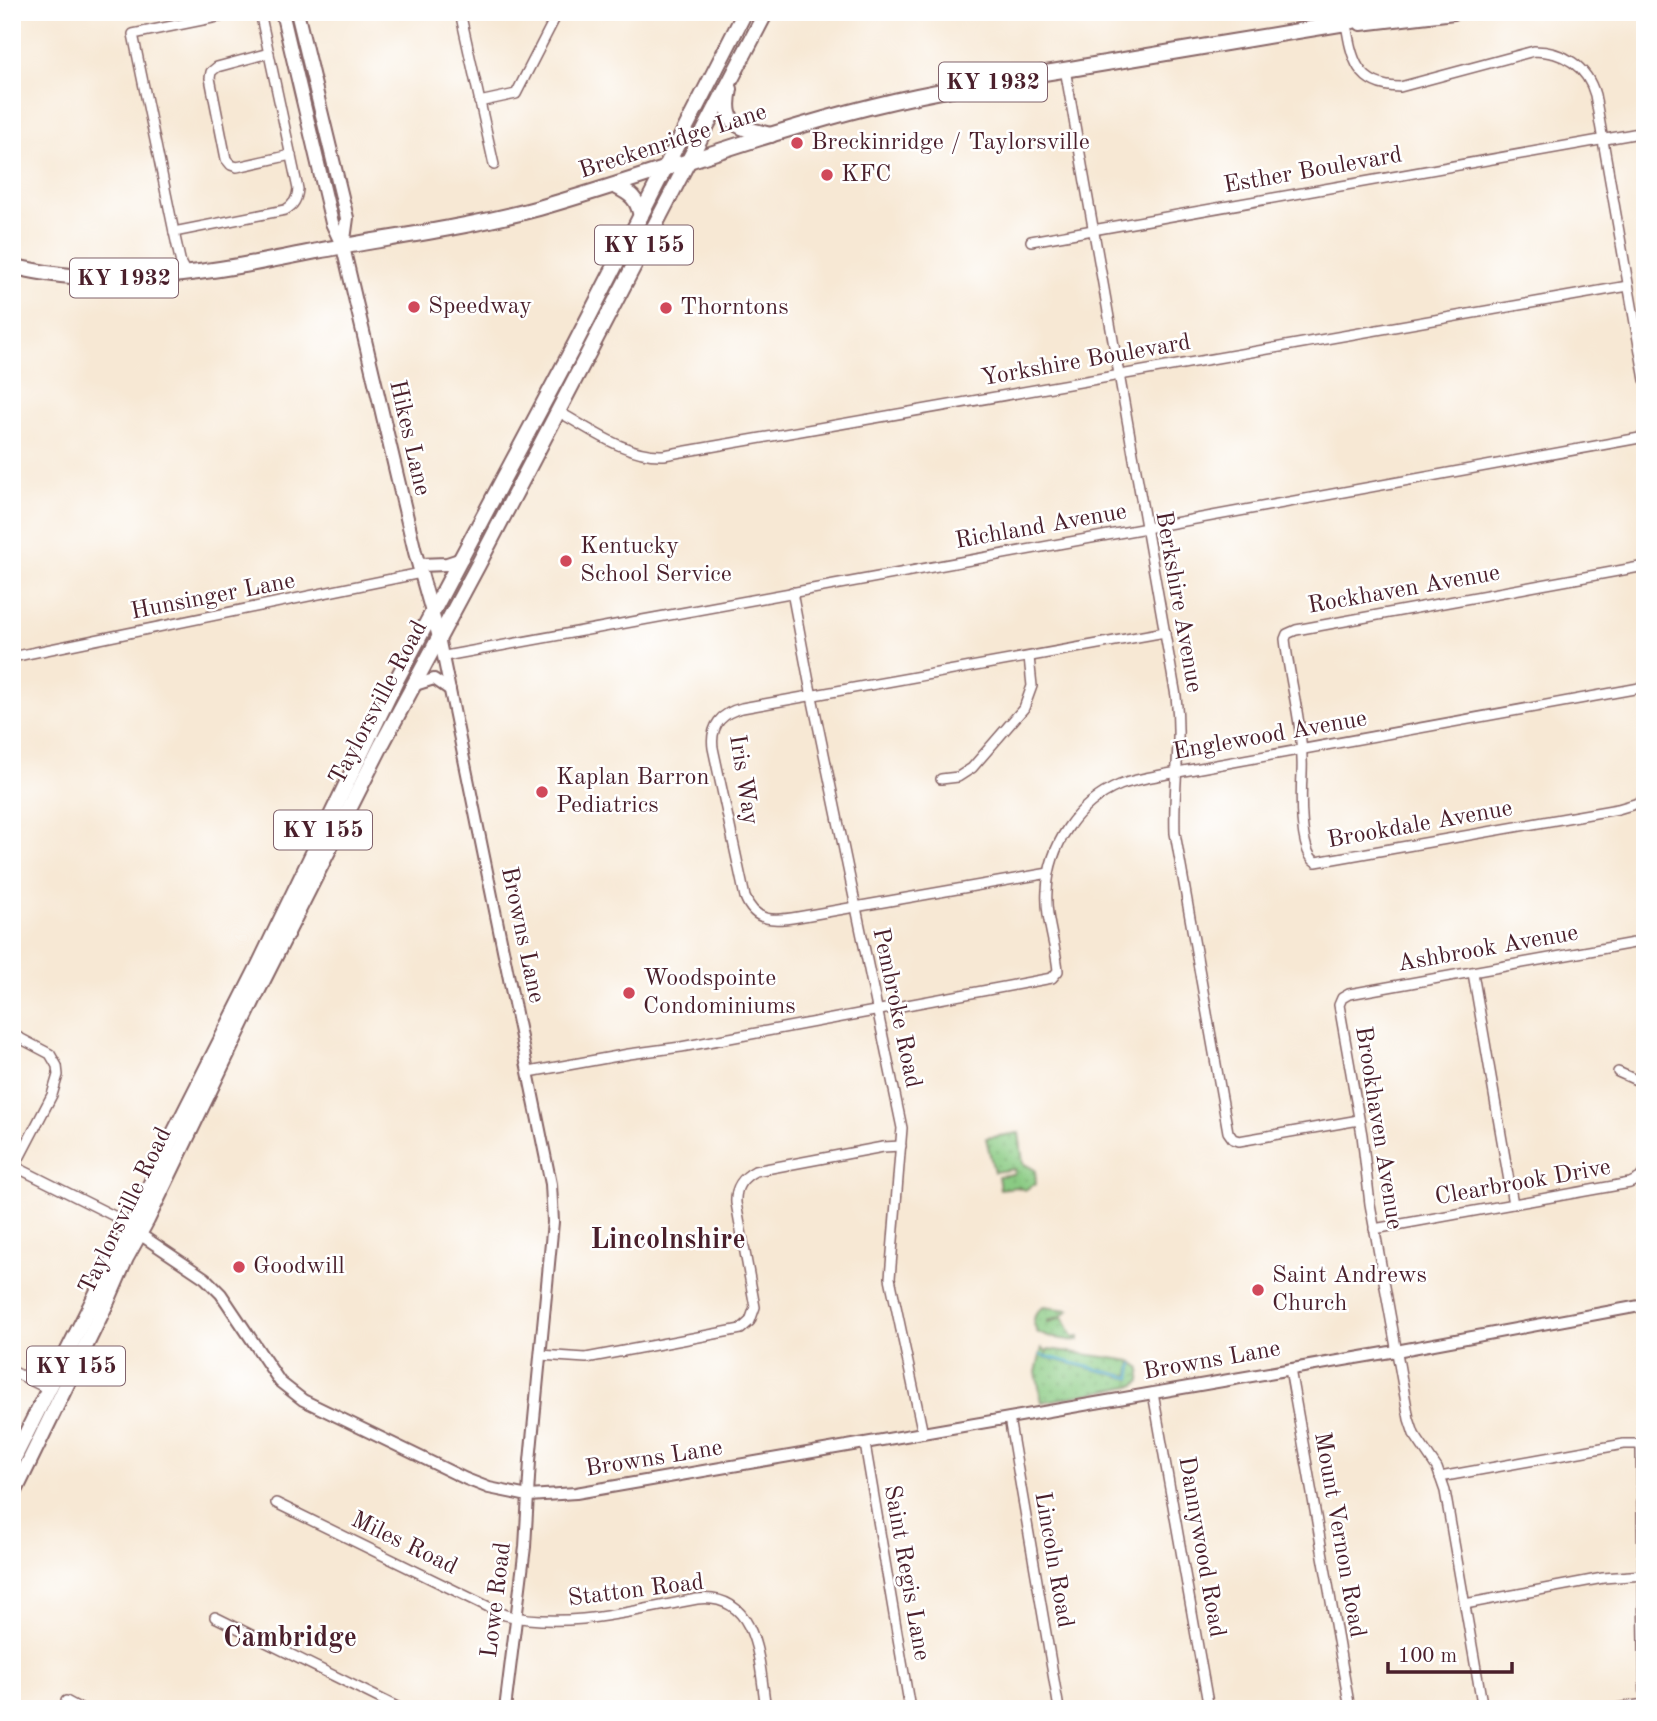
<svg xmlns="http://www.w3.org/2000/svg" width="1657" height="1721" viewBox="0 0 1657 1721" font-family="'Old Standard TT',serif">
<defs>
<pattern id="grass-dots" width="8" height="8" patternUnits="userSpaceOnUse" patternTransform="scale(1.75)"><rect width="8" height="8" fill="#8acb83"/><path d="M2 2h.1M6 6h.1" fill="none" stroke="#79ae71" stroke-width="1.8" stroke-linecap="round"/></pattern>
</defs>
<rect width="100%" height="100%" fill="#fff"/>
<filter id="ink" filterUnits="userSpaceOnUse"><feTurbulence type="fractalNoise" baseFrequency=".0143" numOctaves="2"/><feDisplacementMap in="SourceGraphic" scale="14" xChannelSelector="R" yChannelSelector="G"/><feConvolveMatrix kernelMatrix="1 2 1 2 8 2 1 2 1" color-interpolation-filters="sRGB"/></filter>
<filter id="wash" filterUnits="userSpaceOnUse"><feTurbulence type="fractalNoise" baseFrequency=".00686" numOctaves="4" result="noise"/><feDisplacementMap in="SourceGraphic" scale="28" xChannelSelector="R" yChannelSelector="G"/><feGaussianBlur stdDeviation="1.57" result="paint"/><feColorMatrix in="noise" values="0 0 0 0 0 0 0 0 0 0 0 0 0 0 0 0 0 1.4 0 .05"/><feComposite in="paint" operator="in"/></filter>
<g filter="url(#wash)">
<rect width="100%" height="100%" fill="#f7e8d4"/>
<g fill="url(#grass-dots)" stroke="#6a7557" stroke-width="2">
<polygon points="1019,1133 1023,1163 1035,1170 1036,1183 1025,1190 1017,1187 1000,1189 998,1176 1014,1174 1015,1169 994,1172 986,1138"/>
<path d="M 1044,1307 L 1069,1310 L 1062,1316 L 1048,1320 L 1047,1323 L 1062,1317 L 1074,1338 L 1079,1337 L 1079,1340 L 1076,1341 L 1048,1337 L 1038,1333 C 1031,1323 1033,1313 1044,1307 Z"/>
<polygon points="1042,1348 1047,1351 1049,1349 1132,1361 1130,1375 1127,1376 1047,1357 1047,1352 1045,1357 1131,1379 1134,1363 1141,1368 1141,1381 1136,1385 1042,1402 1036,1372"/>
</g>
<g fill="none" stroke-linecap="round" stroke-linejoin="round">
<g stroke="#4cb0cc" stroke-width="2.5">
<polyline points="1041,1355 1131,1378"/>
<polyline points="1131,1377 1133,1364"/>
</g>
</g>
</g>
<g filter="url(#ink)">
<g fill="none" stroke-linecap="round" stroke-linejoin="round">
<g stroke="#876566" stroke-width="12">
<g id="minor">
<path d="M 242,12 L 133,34 L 174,232 L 285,210 C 294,205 297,199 298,189 L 260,12"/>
<polyline points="460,12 494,165"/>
<path d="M 1344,12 C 1351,51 1352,87 1400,87 L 1534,51 C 1563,51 1587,66 1595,95 L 1645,380"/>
<polyline points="269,53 217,67 211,72 210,78 226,159 231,165 237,167 291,155"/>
<path d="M 1065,69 L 1176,696 C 1182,744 1173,785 1175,833 L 1228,1132 L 1233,1139 L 1239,1141 L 1359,1120"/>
<polyline points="479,102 516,94 558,12"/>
<polyline points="174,232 181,264 186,273"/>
<polyline points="1031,241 1645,132"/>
<path d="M 559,412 C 590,429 627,457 664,455 L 1628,286"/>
<path d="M 1645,566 L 1296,630 L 1287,634 L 1285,639 C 1290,685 1304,727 1302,773 C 1301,793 1299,852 1316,862 L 1618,809 L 1645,801"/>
<polyline points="792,592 809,682 902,1128 890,1278 923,1434"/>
<polyline points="445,656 1645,437"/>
<polyline points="12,657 421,573"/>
<polyline points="941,779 958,777 972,768 1024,708 1032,686 1029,657"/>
<path d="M 1049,873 L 798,917 C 775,921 755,923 745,897 L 713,748 C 710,726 721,713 742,708 L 1165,632"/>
<polyline points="1473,973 1513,1204"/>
<polyline points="12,1034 50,1054 57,1066 58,1075 52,1095 15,1166"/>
<path d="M 529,1072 L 629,1054 L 681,1047 L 1052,978 L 1058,971 C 1056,945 1045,918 1047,891 C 1049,845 1077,803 1120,785 C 1138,778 1158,776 1178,772 L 1645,687"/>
<polyline points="1618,1072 1645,1084"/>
<polyline points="12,1165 116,1217 129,1227"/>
<polyline points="1374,1229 1630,1183 1640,1178 1645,1171"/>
<path d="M 540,1355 L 586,1358 L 741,1329 L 750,1321 L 755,1307 L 736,1203 C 735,1187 742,1178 755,1171 L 883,1147 L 901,1146"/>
<polyline points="1290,1369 1350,1709"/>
<polyline points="12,1371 48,1389"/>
<polyline points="1153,1393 1209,1709"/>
<polyline points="1009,1418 1059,1709"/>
<polyline points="865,1444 910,1709"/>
<polyline points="1440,1477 1624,1444 1638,1444 1641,1447 1645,1709"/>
<path d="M 276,1503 L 505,1615 C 568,1630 635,1610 697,1599 C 760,1592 759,1665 766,1709"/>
<polyline points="1465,1604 1603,1578 1644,1575"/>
<polyline points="215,1617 401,1709"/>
<polyline points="66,1701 81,1709"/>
<polyline points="1483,1709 1445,1491 1437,1468 1414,1434 1409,1419 1370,1204 1362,1135 1339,1005 1342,998 1349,994 1645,941"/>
<polyline points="1610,1709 1645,1704"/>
</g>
</g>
<g stroke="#876566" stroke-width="14">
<g id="tertiary">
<polyline points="439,637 551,1184 553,1222 530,1461 525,1547 505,1709"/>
<polyline points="412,686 434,679 450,690"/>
<polyline points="135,1231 205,1278 221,1294 280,1382 303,1400 466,1479 489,1488 528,1496 576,1493 1396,1351 1645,1305"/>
</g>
</g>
<g stroke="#876566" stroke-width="16">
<g id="secondary">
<polyline points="282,12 332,223 343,247 415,552 439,637"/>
<polyline points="297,12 347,218 343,247"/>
<polyline points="419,565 447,564 462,559"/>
</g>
</g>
<g stroke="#876566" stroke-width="18">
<g id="primary">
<polyline points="1361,23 1454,12"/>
<path d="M 730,89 C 722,127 739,127 771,135"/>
<path d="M 615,186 C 631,194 637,198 641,216"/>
<path d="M 12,266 C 113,292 217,271 317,251 C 392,237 466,228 539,208 C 651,176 760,134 873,106 C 942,89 1013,78 1082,67 C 1170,52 1258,38 1346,23 L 1381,12"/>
<polyline points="12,1462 142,1203 170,1141 259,965 397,679 575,344 745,12"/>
<polyline points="12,1497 106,1304 126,1258 147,1220 253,1000 382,744 478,565 766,12"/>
</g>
</g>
<use href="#minor" stroke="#fff" stroke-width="9"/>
<use href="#tertiary" stroke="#fff" stroke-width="10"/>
<use href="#secondary" stroke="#fff" stroke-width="12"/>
<use href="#primary" stroke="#fff" stroke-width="14"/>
</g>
</g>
<g fill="#d1495b" stroke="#fff" stroke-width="2.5">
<circle cx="797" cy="143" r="7"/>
<circle cx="827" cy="175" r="7"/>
<circle cx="414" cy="307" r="7"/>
<circle cx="666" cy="308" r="7"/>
<circle cx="566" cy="561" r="7"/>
<circle cx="542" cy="792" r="7"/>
<circle cx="629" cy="993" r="7"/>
<circle cx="239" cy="1267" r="7"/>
<circle cx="1258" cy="1290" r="7"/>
</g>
<g text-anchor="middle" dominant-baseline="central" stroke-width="5" stroke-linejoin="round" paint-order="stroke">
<g fill="#fff" stroke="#80626b" stroke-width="2">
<rect x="939" y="62.5" width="108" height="39" rx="5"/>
<rect x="595" y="225.5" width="98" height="39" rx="5"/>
<rect x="70" y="258.5" width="108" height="39" rx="5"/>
<rect x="274" y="810.5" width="98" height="39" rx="5"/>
<rect x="27" y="1346.5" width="98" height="39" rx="5"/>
</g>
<g font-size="23" font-weight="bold" fill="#4a1f2b">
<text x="993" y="82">KY 1932</text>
<text x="644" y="245">KY 155</text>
<text x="124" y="278">KY 1932</text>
<text x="323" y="830">KY 155</text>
<text x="76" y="1366">KY 155</text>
</g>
<g font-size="24" fill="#4a1f2b" stroke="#fff">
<text transform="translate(673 142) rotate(-18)">Breckenridge Lane</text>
<text transform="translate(1313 171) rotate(-10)">Esther Boulevard</text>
<text transform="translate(1086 361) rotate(-10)">Yorkshire Boulevard</text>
<text transform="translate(409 438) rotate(77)">Hikes Lane</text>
<text transform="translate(1041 527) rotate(-10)">Richland Avenue</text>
<text transform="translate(1404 590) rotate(-10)">Rockhaven Avenue</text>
<text transform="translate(213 597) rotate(-11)">Hunsinger Lane</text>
<text transform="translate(1178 602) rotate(80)">Berkshire Avenue</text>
<text transform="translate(379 703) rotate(-62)">Taylorsville Road</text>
<text transform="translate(1270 736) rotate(-10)">Englewood Avenue</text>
<text transform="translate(743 780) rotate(81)">Iris Way</text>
<text transform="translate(1420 825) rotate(-10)">Brookdale Avenue</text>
<text transform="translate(522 935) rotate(78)">Browns Lane</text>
<text transform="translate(1488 949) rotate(-10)">Ashbrook Avenue</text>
<text transform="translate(896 1008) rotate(78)">Pembroke Road</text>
<text transform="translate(1378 1128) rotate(81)">Brookhaven Avenue</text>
<text transform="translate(1523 1183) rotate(-10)">Clearbrook Drive</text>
<text transform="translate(126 1211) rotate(-64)">Taylorsville Road</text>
<text transform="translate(1212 1361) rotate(-10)">Browns Lane</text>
<text transform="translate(654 1459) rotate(-9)">Browns Lane</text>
<text transform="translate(1339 1535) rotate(80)">Mount Vernon Road</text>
<text transform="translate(404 1544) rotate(26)">Miles Road</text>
<text transform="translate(1201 1547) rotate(80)">Dannywood Road</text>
<text transform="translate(1053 1560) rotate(80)">Lincoln Road</text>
<text transform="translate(906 1573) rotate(80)">Saint Regis Lane</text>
<text transform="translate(636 1591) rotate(-7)">Statton Road</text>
<text transform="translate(497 1600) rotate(-83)">Lowe Road</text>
</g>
<g font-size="24" fill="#4a1f2b" stroke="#fff" text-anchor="start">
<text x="811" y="143">Breckinridge / Taylorsville</text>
<text x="841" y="175">KFC</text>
<text x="428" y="307">Speedway</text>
<text x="680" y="308">Thorntons</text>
<text x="580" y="547">Kentucky<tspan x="580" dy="28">School Service</tspan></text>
<text x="556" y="778">Kaplan Barron<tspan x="556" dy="28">Pediatrics</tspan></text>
<text x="643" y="979">Woodspointe<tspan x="643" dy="28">Condominiums</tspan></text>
<text x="253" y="1267">Goodwill</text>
<text x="1272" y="1276">Saint Andrews<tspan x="1272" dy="28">Church</tspan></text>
</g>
<g font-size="28" font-weight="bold" fill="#4a1f2b" stroke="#fff">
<text x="668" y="1241">Lincolnshire</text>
<text x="290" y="1639">Cambridge</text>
</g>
</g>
<rect width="1657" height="1721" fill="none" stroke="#fff" stroke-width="42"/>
<path d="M1388 1662v10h124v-10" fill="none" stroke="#4a1f2b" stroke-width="3.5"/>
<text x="1398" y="1662" font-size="21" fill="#4a1f2b" stroke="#ffffff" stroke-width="5" paint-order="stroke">100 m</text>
</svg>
